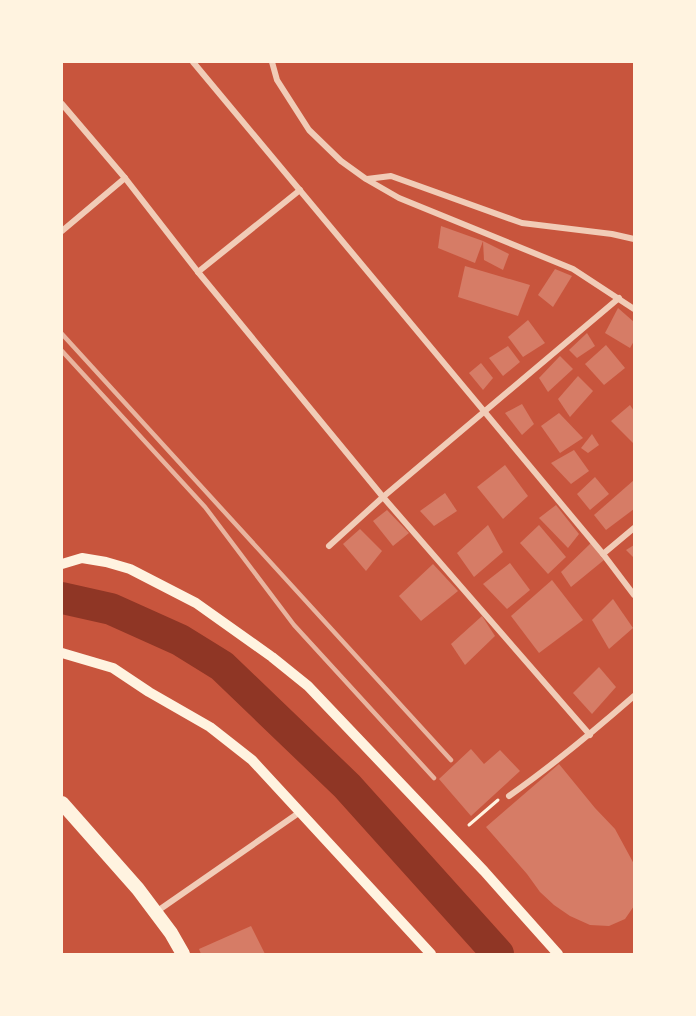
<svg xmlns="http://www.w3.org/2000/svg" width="696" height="1016" viewBox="0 0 696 1016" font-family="'Roboto Condensed',sans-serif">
<rect width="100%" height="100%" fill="#c8553d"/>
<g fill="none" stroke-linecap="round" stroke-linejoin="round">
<polyline stroke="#8f3625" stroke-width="32" points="62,598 111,609 180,640 222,666 347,786 498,954"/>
</g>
<g fill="#d67c66">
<polygon points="441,226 483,241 475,263 438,248"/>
<polygon points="483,241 509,254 503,270 484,260"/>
<polygon points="465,266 530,285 518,316 458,297"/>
<polygon points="555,269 572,276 553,307 538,295"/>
<polygon points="618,308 634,322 634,341 630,348 605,333"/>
<polygon points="528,320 545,343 523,357 508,337"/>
<polygon points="587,333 595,346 577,358 569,350"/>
<polygon points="606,345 625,368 604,385 585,364"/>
<polygon points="508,346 520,362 503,376 489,358"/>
<polygon points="560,356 573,369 548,392 539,378"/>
<polygon points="481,363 493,378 483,390 469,373"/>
<polygon points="578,376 593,391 570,417 558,399"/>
<polygon points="522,404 534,424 522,435 505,413"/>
<polygon points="630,405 634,411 634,444 611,421"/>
<polygon points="559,413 583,438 560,453 541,426"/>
<polygon points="592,434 599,445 588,453 581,448"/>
<polygon points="574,450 589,471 571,484 551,463"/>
<polygon points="505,465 528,496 503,519 477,487"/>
<polygon points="595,477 609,494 590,510 577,494"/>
<polygon points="634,480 634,509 606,530 594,515"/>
<polygon points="445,493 457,511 434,526 420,511"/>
<polygon points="556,505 579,534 568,548 539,518"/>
<polygon points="387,510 409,533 393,546 373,521"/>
<polygon points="488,525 503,552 474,577 457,553"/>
<polygon points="539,525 566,557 548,574 520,543"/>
<polygon points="360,529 382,551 366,571 343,544"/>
<polygon points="591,543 604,560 571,587 561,572"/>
<polygon points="634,545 634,558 626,550"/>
<polygon points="510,563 530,590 507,609 483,584"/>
<polygon points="433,564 458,591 421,621 399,596"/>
<polygon points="552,580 583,620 539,653 511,616"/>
<polygon points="613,599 633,628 609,649 592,620"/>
<polygon points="482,616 495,636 465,665 451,644"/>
<polygon points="599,667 616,687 592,714 573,693"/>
<polygon points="471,749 484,764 500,750 520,771 471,816 439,779"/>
<polygon points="559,764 595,808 615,829 634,864 634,906 625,919 609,926 590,925 570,916 554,905 540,892 527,874 486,827"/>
<polygon points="251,926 265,954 201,954 199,949"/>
</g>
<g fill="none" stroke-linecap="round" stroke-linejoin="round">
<polyline stroke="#fff3e0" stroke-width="3" points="469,825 498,800"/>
<g stroke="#f1ccb7" stroke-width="6">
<polyline points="193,62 603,554 634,595"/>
<polyline points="272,62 277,80 309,130 341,161 366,179 399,198 573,269 634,309"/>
<polyline points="62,104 125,178 198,272 383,497 590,735"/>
<polyline points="367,179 391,176 522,223 612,234 634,239"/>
<polyline points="62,231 125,178"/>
<polyline points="198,272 300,190"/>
<polyline points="329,546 383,497 619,298"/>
<polyline points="603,554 634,528"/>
<path d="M 509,796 C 553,765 594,731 634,696"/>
<polyline points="156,912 300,812"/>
</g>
<g stroke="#fff3e0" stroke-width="10">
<polyline points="62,564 82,558 106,562 130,569 196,603 272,657 308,686 484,871 558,954"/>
<polyline points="62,653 113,668 149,692 210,727 252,760 431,954"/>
</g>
<polyline stroke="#fff3e0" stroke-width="14" points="62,803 138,889 171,933 183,954"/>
<g stroke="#e9b49f" stroke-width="4.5">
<polyline points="62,334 451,760"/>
<polyline points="62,351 205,507 294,625 434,778"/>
</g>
</g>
<rect width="696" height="1016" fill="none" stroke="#fff3e0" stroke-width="126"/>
</svg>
